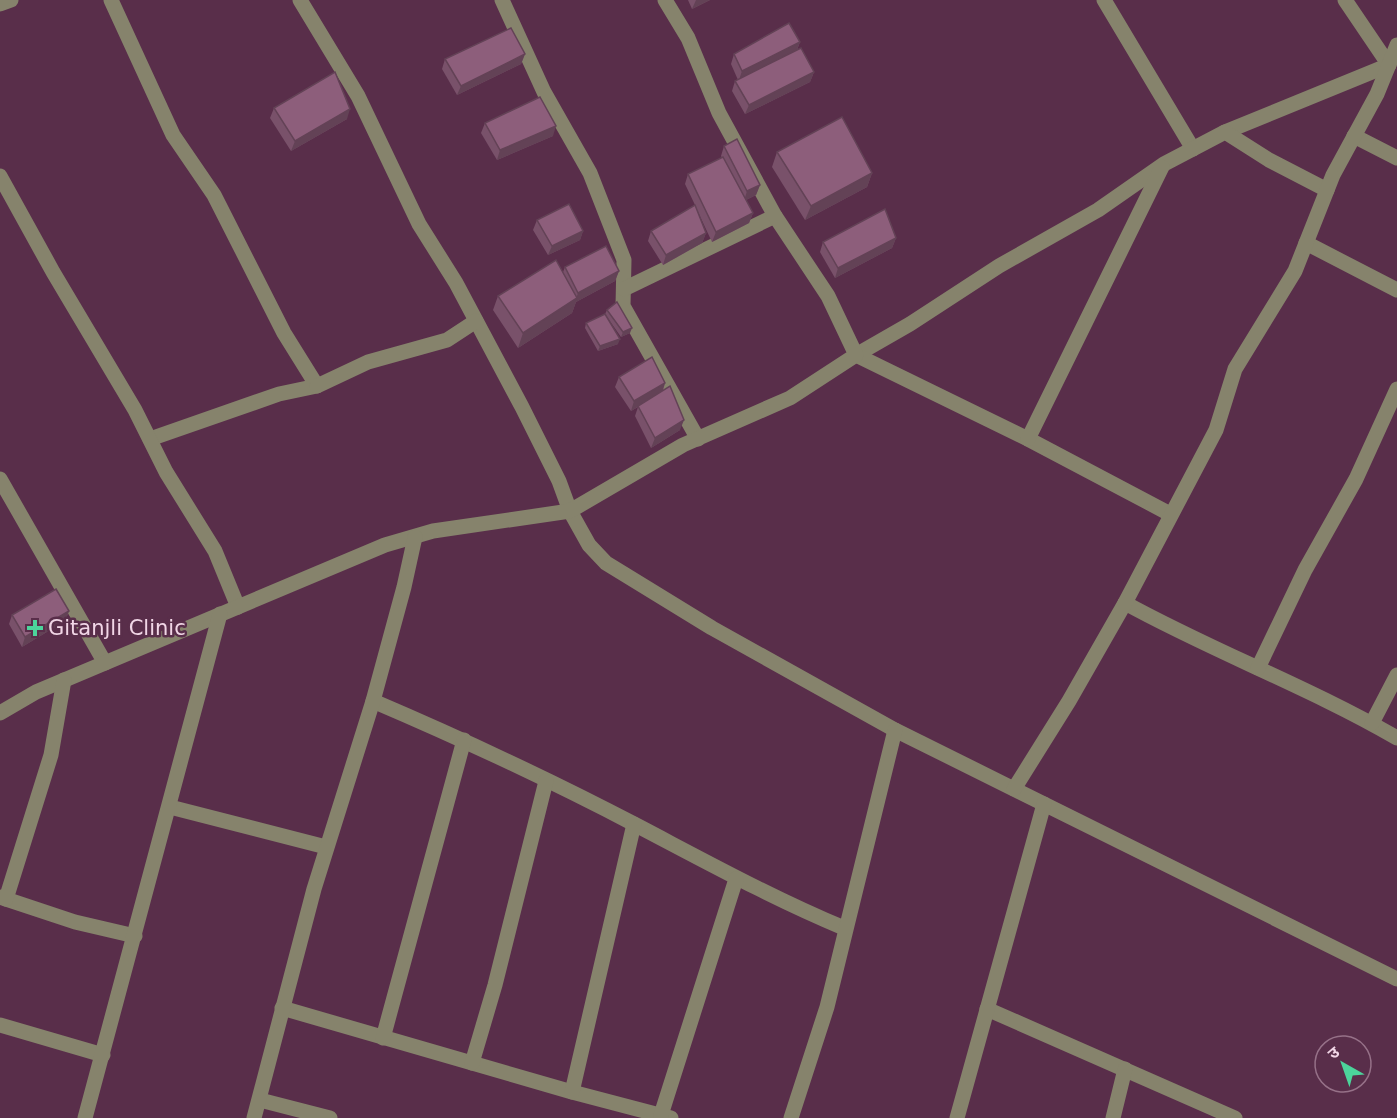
<svg xmlns="http://www.w3.org/2000/svg" width="1397" height="1118" viewBox="0 0 1397 1118" font-family="'DejaVu Sans','Noto Sans Devanagari',sans-serif">
<rect width="100%" height="100%" fill="#592e4a"/>
<g fill="none" stroke-linecap="round" stroke-linejoin="round">
<g stroke="#86836c" stroke-width="15">
<polyline points="111,0 173,135 214,195 284,333 317,386 279,394 150,439"/>
<polyline points="300,0 358,96 419,224 456,283 522,407 559,481 570,511 589,545 606,563 712,628 895,730 1397,979"/>
<polyline points="502,0 544,92 590,173 624,260 623,306 698,439"/>
<polyline points="1104,0 1193,149"/>
<polyline points="0,4 11,0"/>
<polyline points="1225,132 1389,65 1345,0"/>
<polyline points="1354,136 1397,158"/>
<polyline points="0,176 53,272 135,410 166,472 215,551 238,607"/>
<polyline points="1306,243 1397,290"/>
<polyline points="624,289 775,216"/>
<polyline points="856,355 910,324 999,266 1098,210 1164,164 1225,132 1269,160 1327,190"/>
<polyline points="856,355 1028,439 1170,514"/>
<polyline points="317,386 368,362 447,340 476,321"/>
<polyline points="1028,439 1162,167"/>
<polyline points="0,479 105,663"/>
<path d="M 1125,603 C 1214,652 1309,687 1397,738"/>
<polyline points="1258,668 1305,570 1356,479 1397,389"/>
<path d="M 373,701 C 462,739 550,780 636,825 C 705,861 772,898 844,928"/>
<polyline points="0,713 36,692 385,545 433,531 570,511 683,445 790,398 856,355 828,296 775,216 719,113 688,38 665,0"/>
<polyline points="1372,723 1397,675"/>
<polyline points="1014,789 1069,701 1125,603 1216,430 1235,369 1295,271 1333,175 1377,94 1397,45"/>
<polyline points="170,807 326,847"/>
<polyline points="0,897 75,922 135,936"/>
<polyline points="6,899 51,755 64,680"/>
<polyline points="282,1008 572,1092 671,1118"/>
<polyline points="987,1009 1235,1118"/>
<polyline points="0,1025 103,1055"/>
<polyline points="383,1038 464,740"/>
<polyline points="472,1063 495,985 546,781"/>
<polyline points="572,1092 634,824"/>
<polyline points="260,1100 330,1118"/>
<polyline points="661,1115 736,879"/>
<polyline points="85,1118 220,614"/>
<polyline points="254,1118 314,889 373,701 404,587 415,537"/>
<polyline points="791,1118 827,1007 895,730"/>
<polyline points="957,1118 1044,804"/>
<polyline points="1113,1118 1125,1069"/>
</g>
</g>
<g fill="#79516a">
<polygon points="688,0 710,0 692,9"/>
<polygon points="800,42 797,50 814,72 810,82 745,114 732,91 735,81 738,80 731,64 734,54"/>
<polygon points="525,54 521,64 457,95 442,69 445,59"/>
<polygon points="274,108 347,119 291,151 270,118"/>
<polygon points="485,123 553,136 497,160 481,133"/>
<polygon points="724,146 760,185 756,195 746,200 753,213 749,223 712,242 697,210 706,233 702,243 663,265 648,241 651,231 695,205 685,184 688,174 722,158 721,156"/>
<polygon points="777,152 872,173 867,187 805,220 772,167"/>
<polygon points="537,220 583,231 580,240 548,255 533,230"/>
<polygon points="896,238 892,248 835,278 820,252 823,242"/>
<polygon points="565,267 619,271 615,281 576,302 572,313 518,348 493,310 498,296 563,272"/>
<polygon points="607,310 630,333 621,337 607,317 618,344 598,351 585,328 586,323 605,314"/>
<polygon points="619,377 665,383 663,391 680,430 651,448 635,416 638,407 631,411 615,387"/>
<polygon points="69,611 65,621 22,647 9,624 12,615"/>
</g>
<g fill="#634256">
<polygon points="696,0 710,0 692,9"/>
<polygon points="800,42 796,52 739,80 742,71"/>
<polygon points="525,54 521,64 457,95 461,86"/>
<polygon points="814,72 810,82 745,114 749,105"/>
<polygon points="350,109 347,119 291,151 295,141"/>
<polygon points="556,126 553,136 497,160 500,150"/>
<polygon points="872,173 867,187 805,220 811,206"/>
<polygon points="760,185 756,195 744,201 747,191"/>
<polygon points="753,213 749,223 712,242 716,232"/>
<polygon points="583,231 580,240 548,255 552,246"/>
<polygon points="706,233 702,243 663,265 666,255"/>
<polygon points="896,238 892,248 835,278 838,268"/>
<polygon points="619,271 615,281 576,302 572,313 518,348 523,333 576,299 578,293"/>
<polygon points="632,328 630,333 621,337 623,332"/>
<polygon points="620,339 618,344 598,351 600,346"/>
<polygon points="665,383 662,392 631,411 634,401"/>
<polygon points="684,420 680,430 651,448 655,438"/>
<polygon points="69,611 65,621 22,647 25,637"/>
</g>
<g fill="#8d5e7b" stroke="#634256" stroke-width="1.5">
<polygon points="789,23 800,42 742,71 734,54"/>
<polygon points="511,28 525,54 461,86 445,59"/>
<polygon points="801,48 814,72 749,105 735,81"/>
<polygon points="335,72 350,109 295,141 274,108"/>
<polygon points="540,97 556,126 500,150 485,123"/>
<polygon points="842,117 872,173 811,206 777,152"/>
<polygon points="737,139 760,185 747,191 724,146"/>
<polygon points="723,157 753,213 716,232 688,174"/>
<polygon points="569,204 583,231 552,246 537,220"/>
<polygon points="695,205 706,233 666,255 651,231"/>
<polygon points="885,209 896,238 838,268 823,242"/>
<polygon points="606,246 619,271 578,293 565,267"/>
<polygon points="556,260 577,298 523,333 498,296"/>
<polygon points="617,302 632,328 623,332 607,310"/>
<polygon points="605,314 620,339 600,346 586,323"/>
<polygon points="652,357 665,383 634,401 619,377"/>
<polygon points="670,386 684,420 655,438 638,406"/>
<polygon points="56,589 69,611 25,637 12,615"/>
</g>
<path fill="#4cd49b" stroke="#592e4a" stroke-width="2" d="M32 619h6v6h6v6h-6v6h-6v-6h-6v-6h6z"/>
<g text-anchor="middle" dominant-baseline="central" stroke-width="5" stroke-linejoin="round" paint-order="stroke">
<g font-size="21" fill="#f1d6e6" stroke="#592e4a" text-anchor="start">
<text x="48" y="628">Gitanjli Clinic</text>
</g>
</g>
<g transform="translate(1343 1064) rotate(320)"><circle r="28" fill="#592e4a" stroke="#967188" stroke-width="1.5"/>
<path d="M0-4.5L10 22L0 15L-10 22Z" fill="#4cd49b"/>
<text y="-9" font-size="16" font-weight="bold" text-anchor="middle" fill="#f1d6e6">उ</text>
</g>
</svg>
